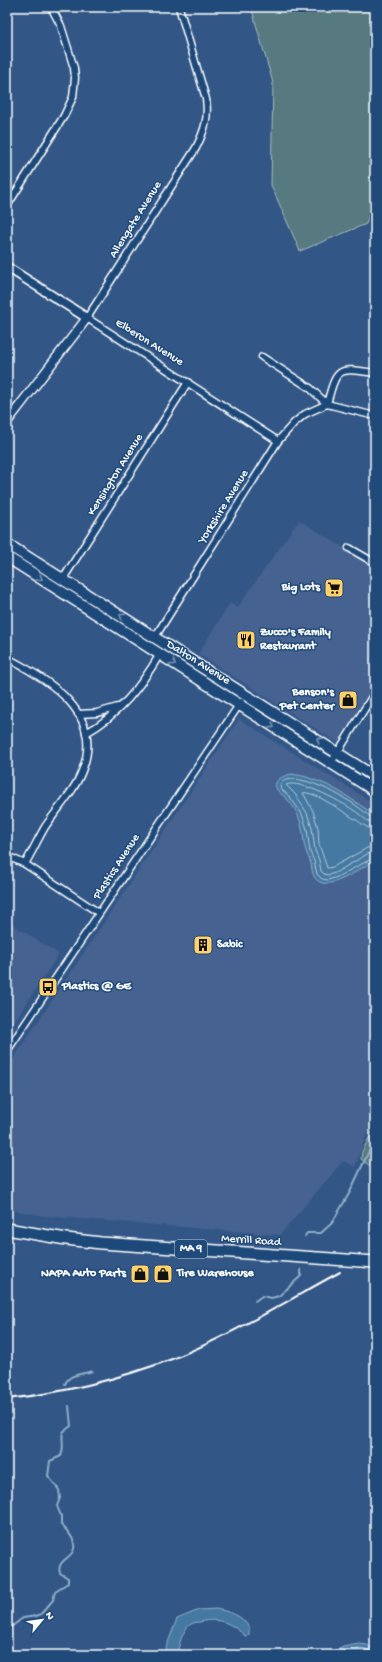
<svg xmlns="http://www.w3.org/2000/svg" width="382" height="1662" viewBox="0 0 382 1662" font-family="'Gochi Hand',sans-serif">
<rect width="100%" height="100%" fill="#325686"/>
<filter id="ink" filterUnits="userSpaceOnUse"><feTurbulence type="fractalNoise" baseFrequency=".025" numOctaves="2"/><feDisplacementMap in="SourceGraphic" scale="8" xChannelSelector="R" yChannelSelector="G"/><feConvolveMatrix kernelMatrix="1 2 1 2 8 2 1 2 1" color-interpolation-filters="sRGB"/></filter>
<g filter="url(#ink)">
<g fill="#446291">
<polygon points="299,520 375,567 375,684 338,743 198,654 230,603 237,608"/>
<polygon points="239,719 375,804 375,1111 355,1167 343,1161 280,1235 44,1216 7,1209 7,1068"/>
<polygon points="7,921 59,954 7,1033"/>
</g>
<g fill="#577a80" stroke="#abbcc0">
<polygon points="251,7 375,7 375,201 366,224 300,251 271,185 273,83"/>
<polygon points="375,1126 375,1170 361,1159 362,1152"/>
</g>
<g fill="#4579a2" stroke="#8fafc7">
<path d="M 291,774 C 298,775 305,776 312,779 C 335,786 355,802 375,815 L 375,860 C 363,867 333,889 320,882 C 311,878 313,869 310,861 C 308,856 306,852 305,847 C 303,841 304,835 302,829 C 300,818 295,807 287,799 C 285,796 280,794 278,791 C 270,781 283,776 291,774 Z"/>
<path d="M 216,1609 C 229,1612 242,1614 249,1628 L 249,1635 L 245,1636 C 232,1623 218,1617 200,1622 C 197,1622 193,1623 191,1624 C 182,1630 179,1645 177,1655 L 163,1655 L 177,1619 L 199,1610 Z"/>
<polygon points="359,1644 367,1645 374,1649 375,1655 325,1655 343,1647"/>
</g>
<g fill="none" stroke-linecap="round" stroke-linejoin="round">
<g stroke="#b5c9da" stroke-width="1">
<path d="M 375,818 C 369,817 366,813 362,810 C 349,799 293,767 280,784 L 281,789 L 290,797 L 302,814 L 307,829 L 310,852 L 314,861 L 317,874 L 322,879 L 328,880 L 337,877 L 375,857"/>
<path d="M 375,823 C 368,823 364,818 359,814 C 348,805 299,778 286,785 L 295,794 L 307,813 L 312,828 L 315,850 L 319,860 L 321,871 L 324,874 L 328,875 L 335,873 L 369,853 L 375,852"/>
<path d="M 375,829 C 365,829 361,822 353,818 C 344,812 312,790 303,793 L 313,811 L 318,828 L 319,844 L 327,868 L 333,867 L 367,848 L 375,846"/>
<path d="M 336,1655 C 345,1651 354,1646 365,1649 C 369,1650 371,1652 375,1652"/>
</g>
<g stroke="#8fafc7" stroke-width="2">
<polyline points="305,1236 307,1233 321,1233 332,1223 350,1192 369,1151 375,1145"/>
<polyline points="255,1301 262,1296 271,1298 279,1296 301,1276 301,1269"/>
<path d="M 65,1384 C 70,1373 82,1375 92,1371"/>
<path d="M 7,1630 L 23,1618 L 36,1616 L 41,1614 L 53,1600 L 55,1591 L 68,1583 L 68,1578 L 60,1573 C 55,1557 80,1559 73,1540 C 70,1533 67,1530 61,1525 L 61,1516 L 57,1506 L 60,1498 L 59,1490 L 48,1476 L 50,1461 L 61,1456 C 65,1447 61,1441 63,1432 L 71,1426 L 69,1406"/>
</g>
<g stroke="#fff" stroke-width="9">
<g id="minor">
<path d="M 179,7 L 206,99 C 209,118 204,132 196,148 L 87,318 L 278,441"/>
<polyline points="7,206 64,116 73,97 75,78 74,68 61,26 51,7"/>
<polyline points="262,357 310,388 327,404"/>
<path d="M 327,404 C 337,366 338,368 375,373"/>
<polyline points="349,548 375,563"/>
<polyline points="63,579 188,382"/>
<polyline points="155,637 278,441 294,423 305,414 327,404 375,416"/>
<path d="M 7,658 C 50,680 105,714 82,771 C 74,792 57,809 45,827 C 38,839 32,852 25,864"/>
<polyline points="78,714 97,713 118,707"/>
<path d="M 86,733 C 119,715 141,686 160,654"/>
<polyline points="331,763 375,692"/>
<polyline points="7,856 25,864 99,913"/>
<polyline points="7,1051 241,702"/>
</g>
</g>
<g stroke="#fff" stroke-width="11">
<polyline id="tertiary" points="7,267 87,318 7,422"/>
</g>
<g stroke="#fff" stroke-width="13">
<g id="primary">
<polyline points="7,544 375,777"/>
<polyline points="7,557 375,791"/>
</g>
</g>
<g stroke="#fff" stroke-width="14">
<polyline id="trunk" points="7,1229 66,1239 101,1243 375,1262"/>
</g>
<use href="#minor" stroke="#1f4a7a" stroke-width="6"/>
<use href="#tertiary" stroke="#1f4a7a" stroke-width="8"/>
<use href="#primary" stroke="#1f4a7a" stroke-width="10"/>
<use href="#trunk" stroke="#1f4a7a" stroke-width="11"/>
<path stroke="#fff" stroke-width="2" d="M 7,1399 C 63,1393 119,1379 172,1359 C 230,1336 285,1302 340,1272"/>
</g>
<defs><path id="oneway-chevron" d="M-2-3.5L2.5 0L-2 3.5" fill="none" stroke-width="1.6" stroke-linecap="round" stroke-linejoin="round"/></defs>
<g stroke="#7992af">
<use href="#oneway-chevron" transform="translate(40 578) rotate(32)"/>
<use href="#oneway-chevron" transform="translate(122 616) rotate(-148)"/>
<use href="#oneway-chevron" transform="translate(173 663) rotate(32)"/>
<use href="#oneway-chevron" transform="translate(272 726) rotate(33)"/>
<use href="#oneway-chevron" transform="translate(319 740) rotate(-147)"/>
</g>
</g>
<defs>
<g id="supermarket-square" transform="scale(1)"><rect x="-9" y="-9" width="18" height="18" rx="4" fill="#ffd166" stroke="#1f4a7a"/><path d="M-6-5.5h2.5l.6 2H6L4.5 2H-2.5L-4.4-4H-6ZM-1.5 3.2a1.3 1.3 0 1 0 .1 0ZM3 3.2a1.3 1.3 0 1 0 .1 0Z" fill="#111"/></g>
<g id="restaurant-square" transform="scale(1)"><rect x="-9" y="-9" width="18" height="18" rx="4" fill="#ffd166" stroke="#1f4a7a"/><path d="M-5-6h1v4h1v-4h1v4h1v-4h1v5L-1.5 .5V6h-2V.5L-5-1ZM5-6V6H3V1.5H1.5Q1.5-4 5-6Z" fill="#111"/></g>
<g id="shop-square" transform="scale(1)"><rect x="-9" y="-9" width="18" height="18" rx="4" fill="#ffd166" stroke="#1f4a7a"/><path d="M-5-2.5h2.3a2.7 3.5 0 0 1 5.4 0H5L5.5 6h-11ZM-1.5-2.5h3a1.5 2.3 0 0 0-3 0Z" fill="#111"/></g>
<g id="building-square" transform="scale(1)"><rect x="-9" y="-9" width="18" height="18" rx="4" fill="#ffd166" stroke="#1f4a7a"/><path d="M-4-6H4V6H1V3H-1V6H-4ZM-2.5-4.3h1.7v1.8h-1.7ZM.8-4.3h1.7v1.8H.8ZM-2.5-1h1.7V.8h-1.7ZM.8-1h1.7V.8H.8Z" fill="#111"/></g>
<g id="bus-square" transform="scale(1)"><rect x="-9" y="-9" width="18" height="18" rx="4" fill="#ffd166" stroke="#1f4a7a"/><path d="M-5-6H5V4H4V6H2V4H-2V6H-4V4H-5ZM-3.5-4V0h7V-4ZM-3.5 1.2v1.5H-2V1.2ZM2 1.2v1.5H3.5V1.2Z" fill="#111"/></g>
</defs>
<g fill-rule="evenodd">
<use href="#supermarket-square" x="334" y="588"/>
<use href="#restaurant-square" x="246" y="640"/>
<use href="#shop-square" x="348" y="700"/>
<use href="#building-square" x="203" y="945"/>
<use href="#bus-square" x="48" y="987"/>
<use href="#shop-square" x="140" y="1274"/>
<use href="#shop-square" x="163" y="1274"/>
</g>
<g text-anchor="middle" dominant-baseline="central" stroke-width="3" stroke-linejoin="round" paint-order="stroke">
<rect fill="#1f4a7a" stroke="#bcc9d7" stroke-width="1" x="175" y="1240" width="32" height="18" rx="3"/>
<g font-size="11" font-weight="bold" fill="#fff">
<text x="191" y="1249">MA 9</text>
</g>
<g font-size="12" fill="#fff" stroke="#1f4a7a">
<text transform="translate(136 220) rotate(-58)">Allengate Avenue</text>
<text transform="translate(149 343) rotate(32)">Elberon Avenue</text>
<text transform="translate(116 475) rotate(-58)">Kensington Avenue</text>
<text transform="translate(224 507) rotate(-58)">Yorkshire Avenue</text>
<text transform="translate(198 663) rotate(32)">Dalton Avenue</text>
<text transform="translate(117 867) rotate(-57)">Plastics Avenue</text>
<text transform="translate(251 1241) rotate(4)">Merrill Road</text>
</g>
<g font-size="12" font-weight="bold" fill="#fff" stroke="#1f4a7a" text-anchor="start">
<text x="320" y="588" text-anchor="end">Big Lots</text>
<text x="260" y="633">Zucco's Family<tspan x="260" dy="14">Restaurant</tspan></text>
<text x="334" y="693" text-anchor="end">Benson's<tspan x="334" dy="14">Pet Center</tspan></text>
<text x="217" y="945">Sabic</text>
<text x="62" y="987">Plastics @ GE</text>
<text x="126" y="1274" text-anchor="end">NAPA Auto Parts</text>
<text x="177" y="1274">Tire Warehouse</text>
</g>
</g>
<rect width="382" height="1662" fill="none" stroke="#1f4a7a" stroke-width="24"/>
<rect x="12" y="12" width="358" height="1638" fill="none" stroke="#fff" stroke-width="1.5" filter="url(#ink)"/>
<g transform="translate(42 1620) rotate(61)" stroke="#1f4a7a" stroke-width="3" paint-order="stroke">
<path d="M0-3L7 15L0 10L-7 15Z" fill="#ffffff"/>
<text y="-6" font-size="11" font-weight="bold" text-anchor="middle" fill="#ffffff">N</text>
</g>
</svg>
